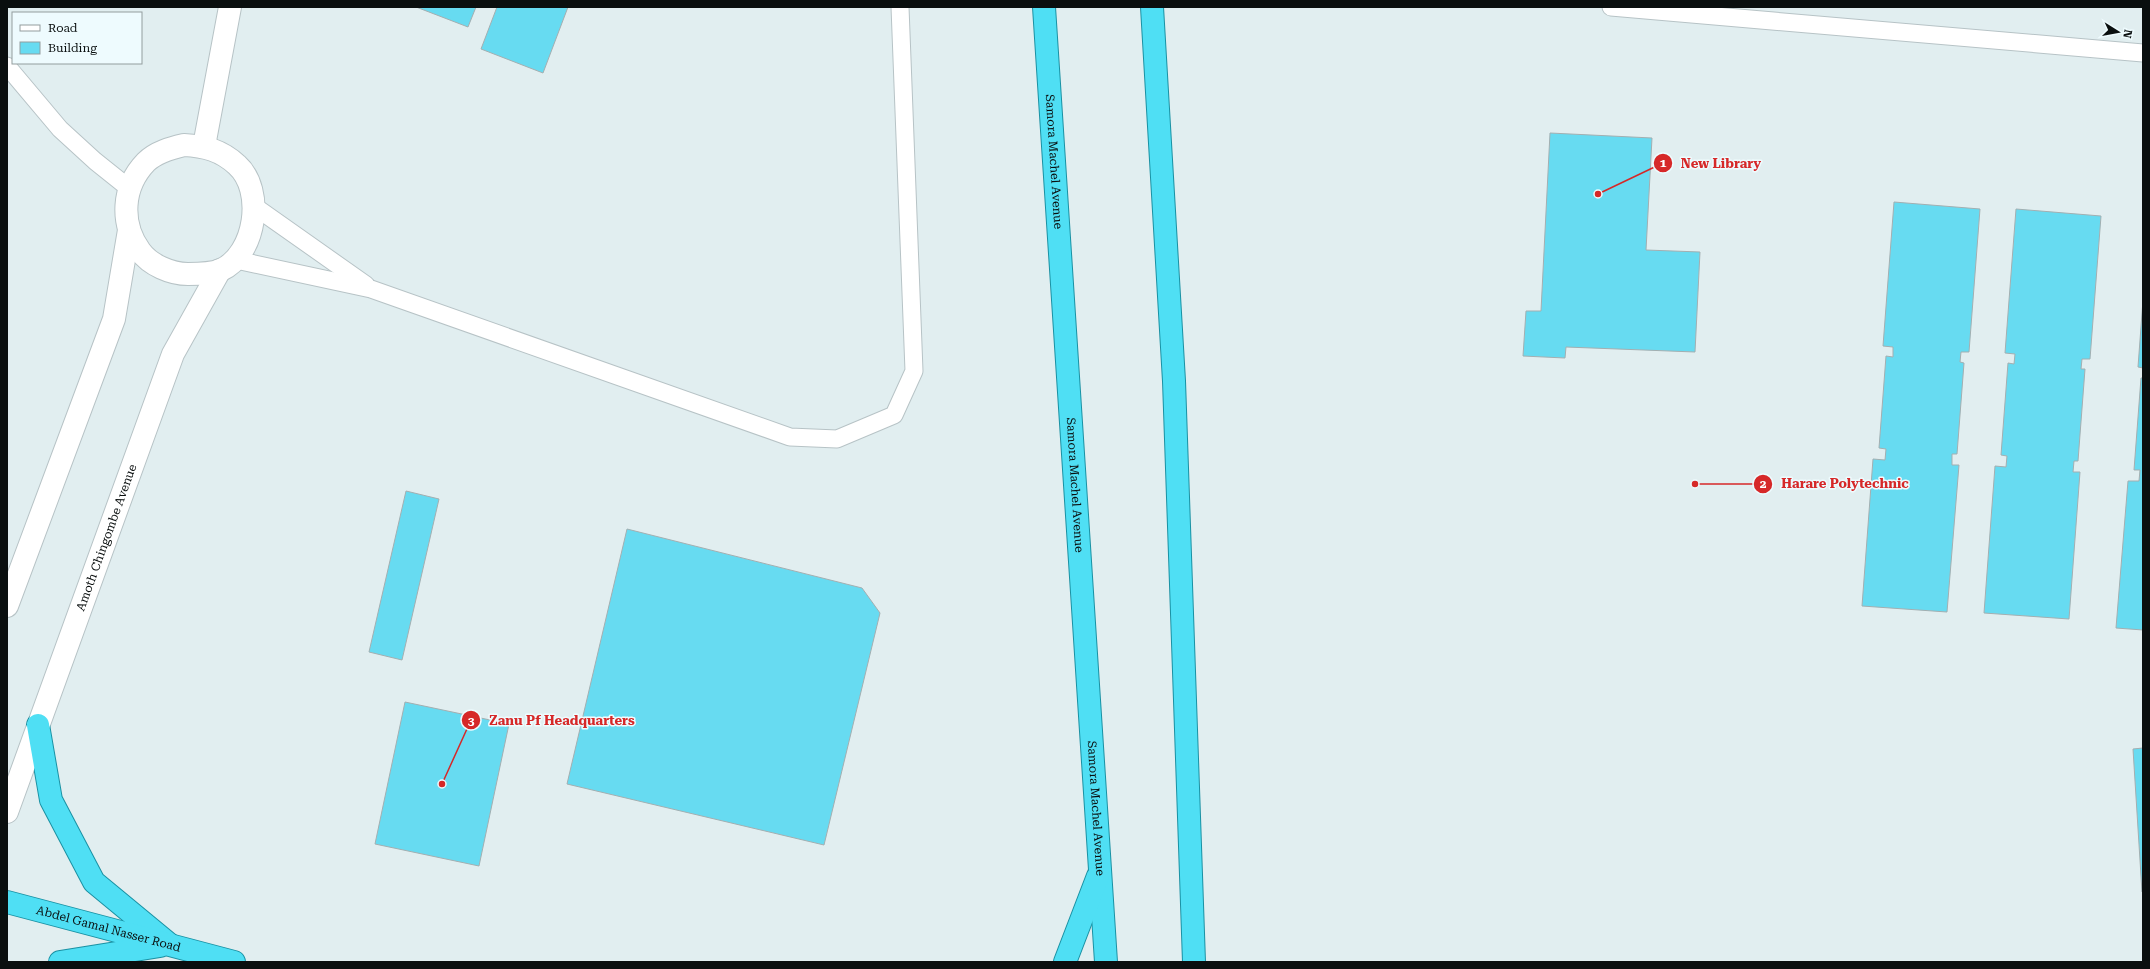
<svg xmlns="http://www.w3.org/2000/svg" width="2150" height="969" viewBox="0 0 2150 969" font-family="'Roboto Serif',serif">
<rect width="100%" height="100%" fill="#e1eef0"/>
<g fill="#67dbf1" stroke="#a3afb1">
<polygon points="416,7 476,7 468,27"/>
<polygon points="497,7 568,7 543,73 481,49"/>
<polygon points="1550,133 1652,138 1646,250 1700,252 1695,352 1566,347 1565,358 1523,356 1526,311 1541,311"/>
<polygon points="1894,202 1980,209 1969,352 1961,352 1960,362 1964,363 1957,454 1952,454 1952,465 1959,465 1947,612 1862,606 1873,459 1885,460 1886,449 1879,448 1886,356 1893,357 1893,347 1883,346"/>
<polygon points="2016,209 2101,216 2090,359 2082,359 2081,369 2085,369 2078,461 2074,461 2073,472 2080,472 2069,619 1984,613 1995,466 2006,467 2007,456 2001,455 2008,363 2014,364 2015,354 2005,353"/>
<polygon points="2143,300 2143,368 2138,367"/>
<polygon points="2141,378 2143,378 2143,630 2116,628 2128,481 2139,481 2140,470 2134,470"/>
<polygon points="406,491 439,499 402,660 369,652"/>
<polygon points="627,529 862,588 880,613 824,845 567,784"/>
<polygon points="405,702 509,724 479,866 375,844"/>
<polygon points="2143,748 2143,892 2142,892 2133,749"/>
</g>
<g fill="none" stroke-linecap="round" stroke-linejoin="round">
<g stroke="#b7c3c6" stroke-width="19">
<g id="service">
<polyline points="1611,7 2143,53"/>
<polyline points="7,66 60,129 95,161 130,189"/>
<polyline points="254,206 366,285"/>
<polyline points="236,260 371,289 790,437 837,439 894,415 914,371 900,7"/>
</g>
</g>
<g stroke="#b7c3c6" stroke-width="24">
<g id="minor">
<path d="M 184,145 C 204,146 221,150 237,165 C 265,190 256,254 221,270 C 211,274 198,274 188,274 C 171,274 150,265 140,251 C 120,223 122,187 146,162 C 156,152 171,148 184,145 Z"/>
<polyline points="204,146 230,7"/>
<polyline points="7,606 114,319 129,230"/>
<path id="s1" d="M 7,812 L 173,354 L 220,270"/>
</g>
</g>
<g stroke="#1a91a3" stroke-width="24">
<g id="trunk">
<path id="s2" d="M 1044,7 L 1106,962"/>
<polyline points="1152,7 1174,381 1194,962"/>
<polyline points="38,725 51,800 94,882 169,944"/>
<path id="s3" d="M 7,902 L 234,962"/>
<polyline points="60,962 160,946"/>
<polyline points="1065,962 1098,876"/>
</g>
</g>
<use href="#service" stroke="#fff" stroke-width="17"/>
<use href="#minor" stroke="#fff" stroke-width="22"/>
<use href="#trunk" stroke="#4fdff4" stroke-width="22"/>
</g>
<g text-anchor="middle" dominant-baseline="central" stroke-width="3" stroke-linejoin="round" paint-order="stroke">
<g font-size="12" fill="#0a0f0f" stroke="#eefbfe">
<text stroke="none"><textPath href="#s2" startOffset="155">Samora Machel Avenue</textPath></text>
<text stroke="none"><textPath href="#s2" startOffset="479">Samora Machel Avenue</textPath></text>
<text stroke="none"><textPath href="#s1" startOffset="292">Amoth Chingombe Avenue</textPath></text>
<text stroke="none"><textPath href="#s2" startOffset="803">Samora Machel Avenue</textPath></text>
<text stroke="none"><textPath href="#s3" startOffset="105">Abdel Gamal Nasser Road</textPath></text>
</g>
</g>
<path fill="none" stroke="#d62828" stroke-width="1.5" d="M1598 194L1663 163M1695 484L1763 484M442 784L471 720"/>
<g fill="#d62828" stroke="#eefbfe" stroke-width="1.5">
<circle cx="1598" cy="194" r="4"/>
<circle cx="1695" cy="484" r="4"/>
<circle cx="442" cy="784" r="4"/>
<circle cx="1663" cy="163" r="10"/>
<circle cx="1763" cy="484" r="10"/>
<circle cx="471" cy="720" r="10"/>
</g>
<g font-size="12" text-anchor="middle" font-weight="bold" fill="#fff">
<text x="1663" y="167">1</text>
<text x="1763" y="488">2</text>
<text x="471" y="725">3</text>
</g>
<g font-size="13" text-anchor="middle" font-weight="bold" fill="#d62828" stroke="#eefbfe" stroke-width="3" stroke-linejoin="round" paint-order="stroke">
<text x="1721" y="168">New Library</text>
<text x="1845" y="488">Harare Polytechnic</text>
<text x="562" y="725">Zanu Pf Headquarters</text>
</g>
<rect width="2150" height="969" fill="none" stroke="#0a0f0f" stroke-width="16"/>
<rect x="12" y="12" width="130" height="52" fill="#eefbfe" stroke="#939d9e"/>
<rect x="20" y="25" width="20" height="6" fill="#ffffff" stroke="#939d9e"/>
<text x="48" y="32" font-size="12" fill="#0a0f0f">Road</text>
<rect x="20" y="42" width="20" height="12" fill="#67dbf1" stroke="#939d9e"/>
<text x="48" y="52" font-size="12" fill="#0a0f0f">Building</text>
<g transform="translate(2118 32) rotate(101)" stroke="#eefbfe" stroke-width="3" paint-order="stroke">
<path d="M0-3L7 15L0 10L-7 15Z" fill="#0a0f0f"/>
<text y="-6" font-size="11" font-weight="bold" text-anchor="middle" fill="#0a0f0f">N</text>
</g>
</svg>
